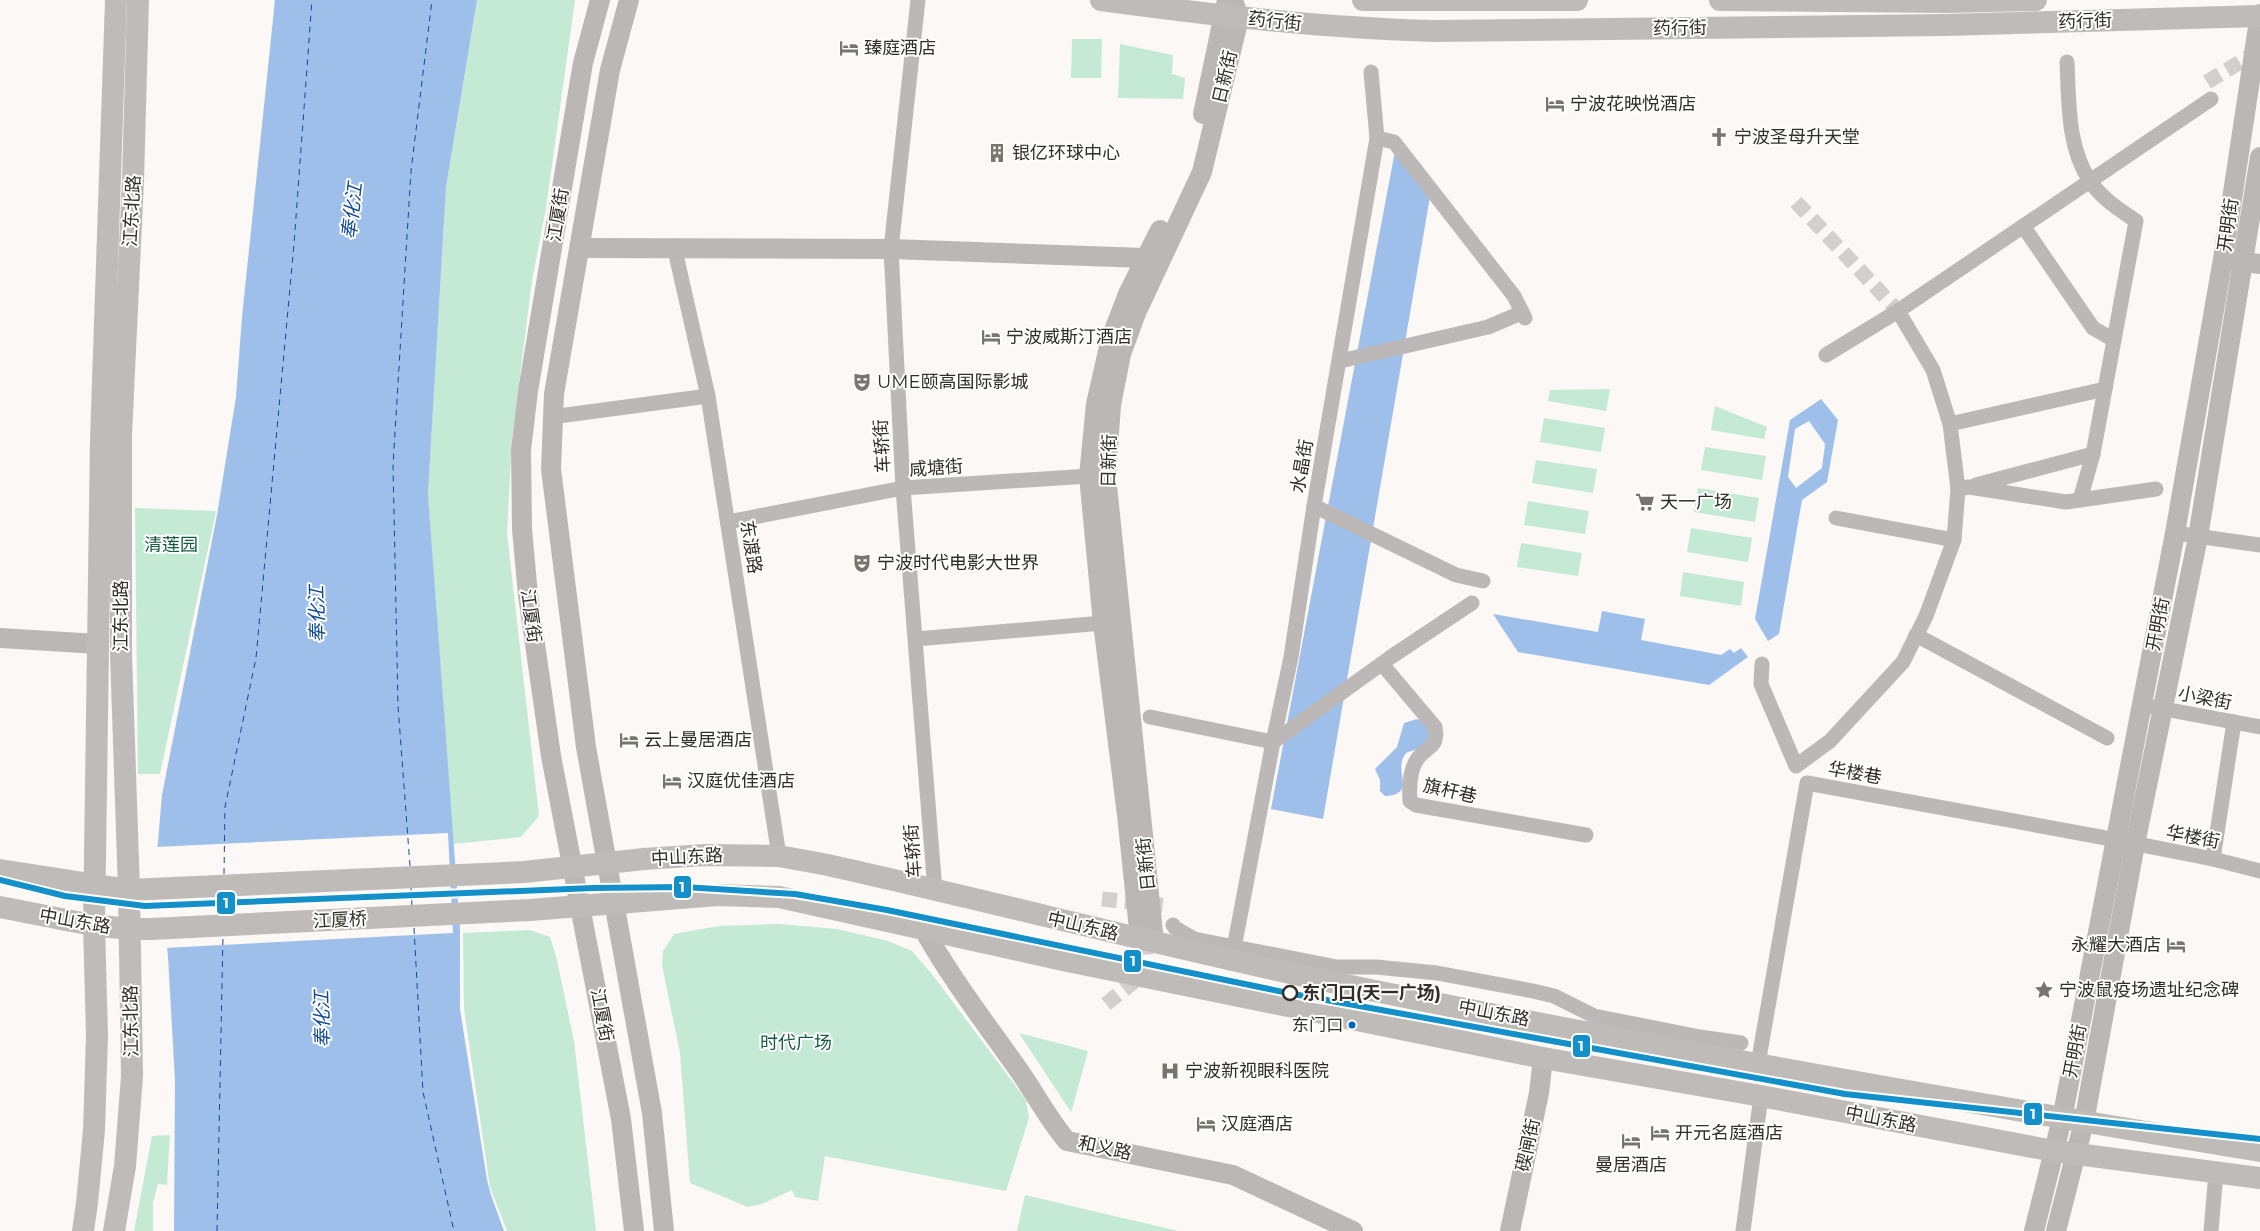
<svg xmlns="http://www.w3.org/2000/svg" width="2260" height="1231" viewBox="0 0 2260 1231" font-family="Montserrat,'Noto Sans SC',sans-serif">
<rect width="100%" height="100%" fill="#fbf8f5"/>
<g fill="#c4e9d5">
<polygon points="477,0 575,0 546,208 532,281 512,438 507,533 539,816 521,837 453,844 428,494 446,187"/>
<polygon points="1072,39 1102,39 1101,78 1071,78"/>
<polygon points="1120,44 1173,55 1172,74 1185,78 1183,99 1118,98"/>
<polygon points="1610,389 1606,411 1548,401 1550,390"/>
<polygon points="1715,406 1767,427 1764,439 1711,430"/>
<polygon points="1544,418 1605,428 1601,452 1540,442"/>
<polygon points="1705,447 1766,456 1762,480 1701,470"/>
<polygon points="1536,460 1597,469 1593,493 1532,483"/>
<polygon points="1698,488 1759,498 1755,522 1694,512"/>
<polygon points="1528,501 1589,511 1585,534 1524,525"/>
<polygon points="135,508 216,511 160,774 138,774"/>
<polygon points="1691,528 1752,538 1748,562 1687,552"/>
<polygon points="1521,543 1582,553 1578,576 1517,567"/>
<polygon points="1683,572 1744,582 1741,606 1680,596"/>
<polygon points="779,924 837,929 888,941 912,951 935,978 1026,1100 1029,1118 1006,1191 825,1156 818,1201 795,1197 792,1190 762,1204 748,1207 690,1183 680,1053 662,965 663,951 674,934 719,926"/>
<polygon points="530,930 550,937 556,956 574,1041 596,1231 507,1231 490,1187 464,1009 463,933"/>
<polygon points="1019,1033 1088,1051 1071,1113 1071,1112"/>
<polygon points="170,1135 167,1185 158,1184 153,1203 153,1231 134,1231 152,1136"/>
<polygon points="1025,1195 1178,1231 1017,1231"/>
</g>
<g fill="#9fbfeb" fill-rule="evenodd">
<polygon points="275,0 477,0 446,187 428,494 460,929 460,1009 487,1180 491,1195 504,1231 174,1231 175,1081 168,956 157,853 162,795 217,515 236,397 242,317"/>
<polygon points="1395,151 1430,197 1323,819 1271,809"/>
<path d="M 1821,399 L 1838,420 L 1827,482 L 1802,500 L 1779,634 L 1768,641 L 1755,619 L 1790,420 ZM 1809,421 L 1825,444 L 1822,468 L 1796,488 L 1788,477 L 1795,429 Z"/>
<polygon points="1602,611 1645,619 1641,640 1721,655 1730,649 1734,653 1741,648 1748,657 1709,685 1518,652 1493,614 1598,632"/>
<path d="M 1417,719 C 1426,723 1430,729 1429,738 C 1426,741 1422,747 1417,749 C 1411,752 1408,750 1404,756 C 1394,773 1417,794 1385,796 L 1380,791 L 1380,780 L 1375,769 L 1397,747 L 1404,723 Z"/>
</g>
<polygon fill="#fbf8f5" points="448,833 453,933 164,948 155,847"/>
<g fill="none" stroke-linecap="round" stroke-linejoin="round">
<g stroke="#0e4a96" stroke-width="1" stroke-dasharray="6 5" stroke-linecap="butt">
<polyline points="410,866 398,706 393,465 411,171 432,0"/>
<polyline points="224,874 225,807 256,658 294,244 312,0"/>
<polyline points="411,888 412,906"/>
<polyline points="224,914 224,898"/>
<polyline points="414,928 423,1092 454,1231"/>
<polyline points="217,1231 223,935"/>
</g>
<g stroke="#d3cfcc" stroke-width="15" stroke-dasharray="15 8" stroke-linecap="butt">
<polyline points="2207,82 2247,58 2260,58"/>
<polyline points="1796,202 1898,311"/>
<polyline points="1102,899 1170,906"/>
<polyline points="1106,1004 1147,971 1145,932"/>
</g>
<g stroke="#bcb8b7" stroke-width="15">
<polyline points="918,0 891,249 903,488 935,891"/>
<path d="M 2067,62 C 2069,101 2067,147 2090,181 C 2101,198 2120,210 2136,221 L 2093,454"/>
<polyline points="1377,138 1394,142 1514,296 1525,318"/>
<polyline points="2023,226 2093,328 2114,340"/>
<polyline points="674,246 708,396 779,856"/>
<polyline points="1826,355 1898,311 2211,99"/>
<polyline points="1340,361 1488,327 1521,313"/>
<polyline points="551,417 708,396"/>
<polyline points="1950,424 2105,389"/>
<polyline points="1976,485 2093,454 2080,500"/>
<polyline points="1958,489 1969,487 2066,502 2156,489"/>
<polyline points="1314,506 1456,575 1483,581"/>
<polyline points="1836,518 1954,540"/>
<polyline points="728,522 903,488 1089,476"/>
<polyline points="2175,533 2260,545"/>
<polyline points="1916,635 2107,738"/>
<polyline points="916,639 1103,623"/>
<path d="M 1382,664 L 1435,727 C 1439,748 1428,745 1418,758 C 1409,770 1409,787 1410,801 L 1416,805 L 1586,835"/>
<polyline points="1762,664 1761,684 1796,766 1830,741 1903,662 1926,616 1954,540 1958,489 1950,424 1933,370 1898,311"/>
<polyline points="2143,705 2260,727"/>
<polyline points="1150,717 1273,742 1291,657 1314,506 1377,138 1371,72"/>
<polyline points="2213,859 2234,722"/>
<polyline points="1173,925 1175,928 1194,939 1337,967 1376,967 1437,973 1533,991 1554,996 1594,1016 1700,1037 1741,1043"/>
<polyline points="1234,948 1273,742 1391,657 1472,603"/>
<polyline points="1758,1064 1807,783 2117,840 2213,859 2260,871"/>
<polyline points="1743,1231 1761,1096"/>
<polyline points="2211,1231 2216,1173"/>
</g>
<g stroke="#bbb7b5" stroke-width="20">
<polyline points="600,0 583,63 528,391 521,450 522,529 528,595 551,756 621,1119 634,1231"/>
<polyline points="629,0 610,70 554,394 551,469 586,747 652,1113 664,1231"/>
<polyline points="1203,114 1227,0"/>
<polyline points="580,248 891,249 1145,258"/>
<polyline points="2230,260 2260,264"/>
<polyline points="0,638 98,644"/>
<path d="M 924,930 C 952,980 987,1025 1020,1072 C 1036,1095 1049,1120 1067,1141 L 1233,1175 L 1353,1231"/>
<polyline points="1140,939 1127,815 1103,623 1089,476 1096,404 1111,338 1128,294 1160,230"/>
<polyline points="1154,942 1106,476 1111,405 1121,354 1136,313 1202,172 1239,18 1233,0"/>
<polyline points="1510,1231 1539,1093 1543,1058"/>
<polyline points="2034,1231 2062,1119 2175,533 2223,259 2260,14"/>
<polyline points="2056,1231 2084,1122 2135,844 2198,537 2260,157"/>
</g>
<g stroke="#bfbbb9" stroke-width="22">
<path d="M 1101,0 C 1212,15 1323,28 1435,31 L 1944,25 L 2260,16"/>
<polyline points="1363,0 1577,0"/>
<polyline points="1720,0 1947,2 2036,0"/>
<path d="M 0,870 L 129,890 L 524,872 L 644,859 L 705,855 L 779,856 L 828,865 C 998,903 1166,947 1336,983 C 1642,1046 1951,1100 2260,1151"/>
<path d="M 0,907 C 50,916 100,930 151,929 L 530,910 L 718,895 L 779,897 L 1063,960 L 1543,1058 L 1761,1096 L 2054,1151 L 2260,1178"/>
<polyline points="83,1231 87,1203 94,1130 97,1035 94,925 101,440 116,0"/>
<polyline points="114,1231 125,1166 132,1076 129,890 121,654 121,435 133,181 138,0"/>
</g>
<g stroke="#fff" stroke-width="10">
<polyline id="metro-1" points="0,880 65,896 145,906 593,888 684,887 795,894 887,910 1293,994 1845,1094 2260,1139"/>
</g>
<use href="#metro-1" stroke="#138fc9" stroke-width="6"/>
</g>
<defs>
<g id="hotel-bare" transform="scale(1.5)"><path d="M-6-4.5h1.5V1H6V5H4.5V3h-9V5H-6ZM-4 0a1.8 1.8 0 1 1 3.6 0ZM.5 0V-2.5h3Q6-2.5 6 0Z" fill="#78746e" stroke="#fff" stroke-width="2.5" paint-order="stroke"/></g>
<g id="church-bare" transform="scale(1.5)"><path d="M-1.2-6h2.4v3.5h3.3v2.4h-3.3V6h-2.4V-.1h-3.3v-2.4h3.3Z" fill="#78746e" stroke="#fff" stroke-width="2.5" paint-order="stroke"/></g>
<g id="building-bare" transform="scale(1.5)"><path d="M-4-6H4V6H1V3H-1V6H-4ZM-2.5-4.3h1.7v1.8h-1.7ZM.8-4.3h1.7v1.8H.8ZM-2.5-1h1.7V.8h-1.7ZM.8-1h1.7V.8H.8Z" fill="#78746e" stroke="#fff" stroke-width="2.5" paint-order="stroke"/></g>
<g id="theatre-bare" transform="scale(1.5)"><path d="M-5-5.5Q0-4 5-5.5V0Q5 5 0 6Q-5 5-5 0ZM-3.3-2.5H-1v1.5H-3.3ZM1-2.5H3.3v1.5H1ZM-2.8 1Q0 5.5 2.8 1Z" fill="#78746e" stroke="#fff" stroke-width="2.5" paint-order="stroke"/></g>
<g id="supermarket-bare" transform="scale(1.5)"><path d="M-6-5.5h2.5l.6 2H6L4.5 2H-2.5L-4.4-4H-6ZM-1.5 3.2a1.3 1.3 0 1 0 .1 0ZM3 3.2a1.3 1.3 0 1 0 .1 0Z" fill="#78746e" stroke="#fff" stroke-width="2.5" paint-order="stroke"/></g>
<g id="sight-bare" transform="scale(1.5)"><path d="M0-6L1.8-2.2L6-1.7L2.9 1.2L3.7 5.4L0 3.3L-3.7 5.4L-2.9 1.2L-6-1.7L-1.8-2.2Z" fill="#78746e" stroke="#fff" stroke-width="2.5" paint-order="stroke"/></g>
<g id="hospital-bare" transform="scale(1.5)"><path d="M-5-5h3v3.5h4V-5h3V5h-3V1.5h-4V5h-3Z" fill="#78746e" stroke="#fff" stroke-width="2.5" paint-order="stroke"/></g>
</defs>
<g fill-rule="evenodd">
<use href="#hotel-bare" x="849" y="48"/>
<use href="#hotel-bare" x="1555" y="104"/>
<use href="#church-bare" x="1719" y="137"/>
<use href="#building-bare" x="997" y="153"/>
<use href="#hotel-bare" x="991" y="337"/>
<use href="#theatre-bare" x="862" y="382"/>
<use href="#supermarket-bare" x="1645" y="502"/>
<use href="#theatre-bare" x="862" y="563"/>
<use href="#hotel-bare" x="629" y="740"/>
<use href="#hotel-bare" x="672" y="781"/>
<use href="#hotel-bare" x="2176" y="945"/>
<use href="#sight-bare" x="2044" y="990"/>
<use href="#hospital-bare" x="1170" y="1071"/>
<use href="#hotel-bare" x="1206" y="1124"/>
<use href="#hotel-bare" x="1660" y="1133"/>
<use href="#hotel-bare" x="1631" y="1141"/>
</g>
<circle fill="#fff" stroke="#322d26" stroke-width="2.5" cx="1290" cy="993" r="7"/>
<circle fill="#0065bd" stroke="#fff" stroke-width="2" cx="1352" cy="1025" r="4.5"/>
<g text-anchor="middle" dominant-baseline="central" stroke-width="4" stroke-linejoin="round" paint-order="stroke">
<g font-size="17" fill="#322d26" stroke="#fff" text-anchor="end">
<text x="1343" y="1025">东门口</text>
</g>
<g font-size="18" fill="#322d26" stroke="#fff">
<text transform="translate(1275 21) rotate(6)">药行街</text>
<text transform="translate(2085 21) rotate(-2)">药行街</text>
<text transform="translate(1680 28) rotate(-1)">药行街</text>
<text transform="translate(1225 77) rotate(-77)">日新街</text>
<text transform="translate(132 211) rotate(-87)">江东北路</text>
<text transform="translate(558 215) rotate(-81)">江厦街</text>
<text transform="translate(2228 225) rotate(-82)">开明街</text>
<text transform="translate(882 446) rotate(-93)">车轿街</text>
<text transform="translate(1109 461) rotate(-89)">日新街</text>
<text transform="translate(1302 466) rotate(-80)">水晶街</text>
<text transform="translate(936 468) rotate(-4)">咸塘街</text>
<text transform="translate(751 547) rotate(81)">东渡路</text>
<text transform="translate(121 616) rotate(-90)">江东北路</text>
<text transform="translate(531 616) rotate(82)">江厦街</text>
<text transform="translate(2158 624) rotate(-79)">开明街</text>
<text transform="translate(2205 698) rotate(11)">小梁街</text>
<text transform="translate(1855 773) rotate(10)">华楼巷</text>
<text transform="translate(1450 791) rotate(13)">旗杆巷</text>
<text transform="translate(2193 837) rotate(11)">华楼街</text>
<text transform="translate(913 851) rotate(-94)">车轿街</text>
<text transform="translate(687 857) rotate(-3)">中山东路</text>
<text transform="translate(1146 864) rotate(-96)">日新街</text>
<text transform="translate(340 920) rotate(-3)">江厦桥</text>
<text transform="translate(75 921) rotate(10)">中山东路</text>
<text transform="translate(1083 926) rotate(13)">中山东路</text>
<text transform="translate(1494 1013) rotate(11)">中山东路</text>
<text transform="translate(602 1015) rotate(79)">江厦街</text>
<text transform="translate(131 1021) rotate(-91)">江东北路</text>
<text transform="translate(2075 1051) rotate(-79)">开明街</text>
<text transform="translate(1881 1119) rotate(11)">中山东路</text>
<text transform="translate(1528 1145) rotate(-78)">碶闸街</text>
<text transform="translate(1105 1148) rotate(12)">和义路</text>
</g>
<g font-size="18" fill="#322d26" stroke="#fff" text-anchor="start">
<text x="864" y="48">臻庭酒店</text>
<text x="1570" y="104">宁波花映悦酒店</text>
<text x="1734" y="137">宁波圣母升天堂</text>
<text x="1012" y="153">银亿环球中心</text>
<text x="1006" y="337">宁波威斯汀酒店</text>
<text x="877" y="382">UME颐高国际影城</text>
<text x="1660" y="502">天一广场</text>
<text x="877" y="563">宁波时代电影大世界</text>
<text x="644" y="740">云上曼居酒店</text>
<text x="687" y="781">汉庭优佳酒店</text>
<text x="2161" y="945" text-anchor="end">永耀大酒店</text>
<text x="2059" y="990">宁波鼠疫场遗址纪念碑</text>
<text x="1185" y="1071">宁波新视眼科医院</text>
<text x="1221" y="1124">汉庭酒店</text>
<text x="1675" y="1133">开元名庭酒店</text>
<text x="1631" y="1165" text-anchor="middle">曼居酒店</text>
</g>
<g font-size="18" fill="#155c41" stroke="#fff">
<text x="171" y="545">清莲园</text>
<text x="796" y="1043">时代广场</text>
</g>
<g font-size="18" font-weight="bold" fill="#322d26" stroke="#fff" text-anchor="start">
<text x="1302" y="993">东门口(天一广场)</text>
</g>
<g font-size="19" font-style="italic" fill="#0e4a96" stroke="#fff">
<text transform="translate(352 211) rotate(-83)">奉化江</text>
<text transform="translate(317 614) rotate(-91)">奉化江</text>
<text transform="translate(322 1019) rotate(-91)">奉化江</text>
</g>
</g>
<g stroke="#fff" stroke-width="2">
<rect x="673" y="875" width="19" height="24" rx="5" fill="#138fc9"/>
<rect x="216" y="891" width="20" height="24" rx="5" fill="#138fc9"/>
<rect x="1123" y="949" width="19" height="24" rx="5" fill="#138fc9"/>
<rect x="1572" y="1034" width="19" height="24" rx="5" fill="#138fc9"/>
<rect x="2023" y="1102" width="20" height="24" rx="5" fill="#138fc9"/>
</g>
<g font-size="14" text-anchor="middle" font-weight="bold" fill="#fff">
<text x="682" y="892">1</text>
<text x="226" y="908">1</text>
<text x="1133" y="966">1</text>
<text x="1581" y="1051">1</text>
<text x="2033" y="1119">1</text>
</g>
</svg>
